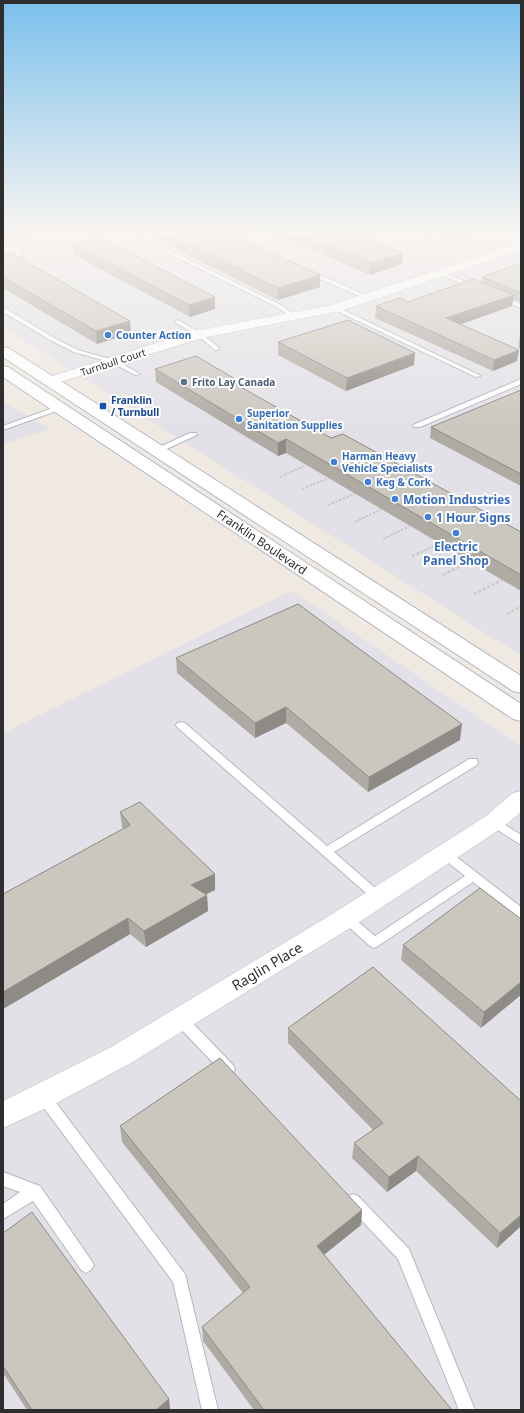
<svg xmlns="http://www.w3.org/2000/svg" width="524" height="1413" viewBox="0 0 524 1413" font-family="'Noto Sans',sans-serif">
<rect width="100%" height="100%" fill="#efe9e1"/>
<g fill="#e3e1e8">
<polygon points="3,229 521,229 521,656 3,327"/>
<polygon points="3,401 50,429 3,444"/>
<polygon points="291,591 521,745 521,1410 3,1410 3,733"/>
</g>
<g fill="none" stroke-linecap="round" stroke-linejoin="round">
<g stroke="#b4b7c1" stroke-width="2">
<g id="lane">
<polygon points="71,229 80,229 14,247 23,254 14,262 3,266 3,262 10,260 17,254 3,244 3,240 11,244"/>
<polygon points="171,229 180,229 149,240 279,304 295,315 295,317 291,317 275,306 142,240 146,236"/>
<polygon points="308,270 368,296 369,297 364,298 306,273 305,272"/>
<polygon points="438,272 442,272 478,287 473,288 438,274"/>
<polygon points="499,297 503,297 521,304 521,308 499,299"/>
<polygon points="3,307 56,339 78,350 117,361 140,374 135,375 113,363 74,352 52,341 3,312"/>
<polygon points="333,307 337,307 481,376 476,377 333,309"/>
<polygon points="178,320 201,333 219,348 219,350 215,350 197,335 176,323 175,322"/>
<polygon points="521,379 521,384 420,427 414,427 413,425"/>
<polygon points="58,406 64,406 65,408 3,430 3,426"/>
<polygon points="190,433 196,433 197,435 160,452 154,452 153,450"/>
<polygon points="181,722 185,723 327,846 469,759 477,759 478,762 477,765 334,852 382,894 384,897 382,900 378,901 374,900 177,727 176,725 177,723"/>
<polygon points="494,818 521,835 521,845 490,825 488,822 490,819"/>
<polygon points="445,850 449,851 521,907 521,919 517,917 473,882 378,946 374,948 370,946 342,921 340,918 342,915 346,913 350,915 375,936 465,876 441,857 439,854 441,851"/>
<polygon points="180,1014 185,1015 233,1065 235,1069 233,1073 228,1075 223,1073 175,1023 174,1019 175,1015"/>
<polygon points="43,1090 48,1092 185,1274 218,1410 202,1410 173,1282 38,1100 36,1096 38,1092"/>
<polygon points="3,1172 40,1186 91,1260 94,1265 91,1270 86,1273 81,1270 33,1201 3,1219 3,1204 20,1192 3,1186"/>
<polygon points="353,1194 358,1196 409,1249 475,1410 459,1410 398,1259 348,1206 346,1201 348,1196"/>
</g>
</g>
<g stroke="#b4b7c1" stroke-width="1">
<g id="street">
<polygon points="521,242 521,250 340,311 202,338 51,385 46,384 44,381 46,378 194,331 332,305"/>
<polygon points="521,791 521,812 502,828 355,925 131,1063 53,1105 3,1128 3,1101 111,1047 337,911 486,816 513,793"/>
</g>
</g>
<g stroke="#b4b7c1" stroke-width="2">
<g id="secondary">
<polygon points="3,347 8,348 75,390 521,676 521,693 513,691 3,357"/>
<polygon points="3,366 8,367 521,704 521,721 513,719 3,377"/>
</g>
</g>
<g stroke="#c9c9c9" stroke-width="2" stroke-dasharray="2.5 1.5" stroke-linecap="butt">
<polyline points="280,477 306,465"/>
<polyline points="302,489 329,478"/>
<polyline points="328,505 355,494"/>
<polyline points="355,522 382,509"/>
<polyline points="383,539 410,526"/>
<polyline points="417,554 440,543"/>
</g>
<g stroke="#c9c9c9" stroke-width="2.5" stroke-dasharray="3 2" stroke-linecap="butt">
<polyline points="412,556 419,553"/>
<polyline points="443,575 470,561"/>
<polyline points="474,594 502,580"/>
<polyline points="507,614 521,606"/>
</g>
<use href="#lane" fill="#fff" fill-rule="evenodd"/>
<use href="#street" fill="#fff" fill-rule="evenodd"/>
<use href="#secondary" fill="#fff" fill-rule="evenodd"/>
</g>
<g fill="#afaba4">
<polygon points="156,229 320,287 278,300 157,240"/>
<polygon points="264,229 343,229 403,253 402,264 370,275"/>
<polygon points="411,229 479,229 454,237 437,231 425,234"/>
<polygon points="73,244 215,297 215,309 190,317 74,255"/>
<polygon points="3,248 4,248 4,255 131,333 97,344 3,288"/>
<polygon points="521,263 521,302 513,299 512,306 460,324 517,361 493,371 375,318 376,306 408,302 481,282 482,277"/>
<polygon points="521,337 521,349 518,348 519,338"/>
<polygon points="278,342 414,365 346,391 278,355"/>
<polygon points="155,369 237,380 237,385 331,438 521,532 521,591 286,453 278,456 156,382"/>
<polygon points="521,390 521,486 430,438 431,427"/>
<polygon points="176,658 460,740 368,792 286,723 255,738 177,673"/>
<polygon points="120,812 215,874 215,890 206,894 207,895 208,911 146,947 130,934 3,1009 3,894 123,829 122,827"/>
<polygon points="521,919 481,1028 401,960 403,945"/>
<polygon points="288,1028 521,1226 497,1248 416,1171 387,1192 352,1158 354,1143 373,1130 288,1043"/>
<polygon points="120,1126 362,1210 361,1225 324,1255 452,1410 254,1410 203,1341 202,1327 243,1293 122,1142"/>
<polygon points="3,1233 169,1399 170,1410 27,1410 3,1373"/>
</g>
<g fill="#8e8b86">
<polygon points="3,229 35,229 3,237"/>
<polygon points="426,229 437,229 437,231 425,234"/>
<polygon points="454,229 479,229 454,237"/>
<polygon points="4,248 5,260 3,261 3,249"/>
<polygon points="403,253 402,264 370,275 371,263"/>
<polygon points="320,275 320,287 278,300 278,288"/>
<polygon points="514,295 512,306 445,330 446,318"/>
<polygon points="215,297 215,309 190,317 189,305"/>
<polygon points="130,321 131,333 97,344 96,331"/>
<polygon points="519,350 517,361 493,371 494,360"/>
<polygon points="415,353 414,365 346,391 347,378"/>
<polygon points="237,380 238,393 232,382"/>
<polygon points="286,439 286,453 278,456 278,443"/>
<polygon points="286,707 286,723 255,738 255,723"/>
<polygon points="462,724 460,740 368,792 369,777"/>
<polygon points="215,874 215,890 192,901 191,885"/>
<polygon points="207,895 208,911 146,947 144,931"/>
<polygon points="128,918 130,934 3,1009 3,992"/>
<polygon points="521,982 521,995 481,1028 484,1012"/>
<polygon points="418,1156 416,1171 387,1192 389,1177"/>
<polygon points="362,1210 361,1225 316,1261 317,1246"/>
<polygon points="521,1215 521,1226 497,1248 500,1233"/>
<polygon points="169,1399 170,1410 156,1410"/>
</g>
<g fill="#cbc7bf" stroke="#8e8b86">
<polygon points="156,229 219,229 320,275 278,288"/>
<polygon points="290,229 343,229 403,253 371,263"/>
<polygon points="99,237 215,297 189,305 73,244"/>
<polygon points="11,253 130,321 96,331 3,277 3,255"/>
<polygon points="521,263 521,293 482,277"/>
<polygon points="473,279 514,295 446,318 519,350 494,360 376,306 400,298 408,302"/>
<polygon points="348,320 415,353 347,378 278,342"/>
<polygon points="196,356 237,380 232,382 331,438 343,434 521,532 521,575 286,439 278,443 155,369"/>
<polygon points="521,390 521,474 431,427"/>
<polygon points="298,604 462,724 369,777 286,707 255,723 176,658"/>
<polygon points="140,802 215,874 191,885 207,895 144,931 128,918 3,992 3,894 130,825 120,812"/>
<polygon points="480,888 521,919 521,982 484,1012 403,945"/>
<polygon points="373,967 521,1101 521,1215 500,1233 418,1156 389,1177 354,1143 383,1123 288,1028"/>
<polygon points="220,1058 362,1210 317,1246 452,1410 264,1410 202,1327 250,1287 120,1126"/>
<polygon points="32,1212 169,1399 156,1410 32,1410 3,1366 3,1233"/>
</g>
<linearGradient id="sky" x2="0" y2="1"><stop stop-color="#7abfeb"/><stop offset="0.54" stop-color="#f8f5f2"/><stop offset="1" stop-color="#f8f5f2" stop-opacity="0"/></linearGradient>
<rect width="524" height="427" fill="url(#sky)"/>
<g fill="#3f7fe0" stroke="#fff" stroke-width="1.5">
<circle cx="108" cy="335" r="4"/>
<circle cx="239" cy="419" r="4"/>
<circle cx="334" cy="462" r="4"/>
<circle cx="368" cy="482" r="4"/>
<circle cx="395" cy="499" r="4"/>
<circle cx="428" cy="517" r="4"/>
<circle cx="456" cy="533" r="4"/>
</g>
<circle fill="#5c6f8a" stroke="#fff" stroke-width="1.5" cx="184" cy="382" r="4"/>
<rect fill="#1a4fb4" stroke="#fff" stroke-width="1.5" x="99" y="402" width="8" height="8" rx="2"/>
<g text-anchor="middle" dominant-baseline="central" stroke-width="4" stroke-linejoin="round" paint-order="stroke">
<g font-size="10" font-weight="bold" fill="#366cbe" stroke="#fff" text-anchor="start">
<text x="116" y="335">Counter Action</text>
<text x="247" y="413">Superior<tspan x="247" dy="12">Sanitation Supplies</tspan></text>
<text x="342" y="456">Harman Heavy<tspan x="342" dy="12">Vehicle Specialists</tspan></text>
<text x="376" y="482">Keg &amp; Cork</text>
</g>
<g font-size="10" fill="#2e2e2e" stroke="#fff">
<text transform="translate(113 362) rotate(-18)">Turnbull Court</text>
</g>
<g font-size="10" font-weight="bold" fill="#4e5e75" stroke="#fff" text-anchor="start">
<text x="192" y="382">Frito Lay Canada</text>
</g>
<g font-size="10" font-weight="bold" fill="#164399" stroke="#fff" text-anchor="start">
<text x="111" y="400">Franklin<tspan x="111" dy="12">/ Turnbull</tspan></text>
</g>
<g font-size="12" font-weight="bold" fill="#366cbe" stroke="#fff" text-anchor="start">
<text x="403" y="499">Motion Industries</text>
<text x="436" y="517">1 Hour Signs</text>
<text x="456" y="546" text-anchor="middle">Electric<tspan x="456" dy="14">Panel Shop</tspan></text>
</g>
<g font-size="12" fill="#2e2e2e" stroke="#fff">
<text transform="translate(262 542) rotate(34)">Franklin Boulevard</text>
</g>
<g font-size="14" fill="#2e2e2e" stroke="#fff">
<text transform="translate(267 966) rotate(-31)">Raglin Place</text>
</g>
</g>
<rect width="524" height="1413" fill="none" stroke="#2e2e2e" stroke-width="8"/>
</svg>
